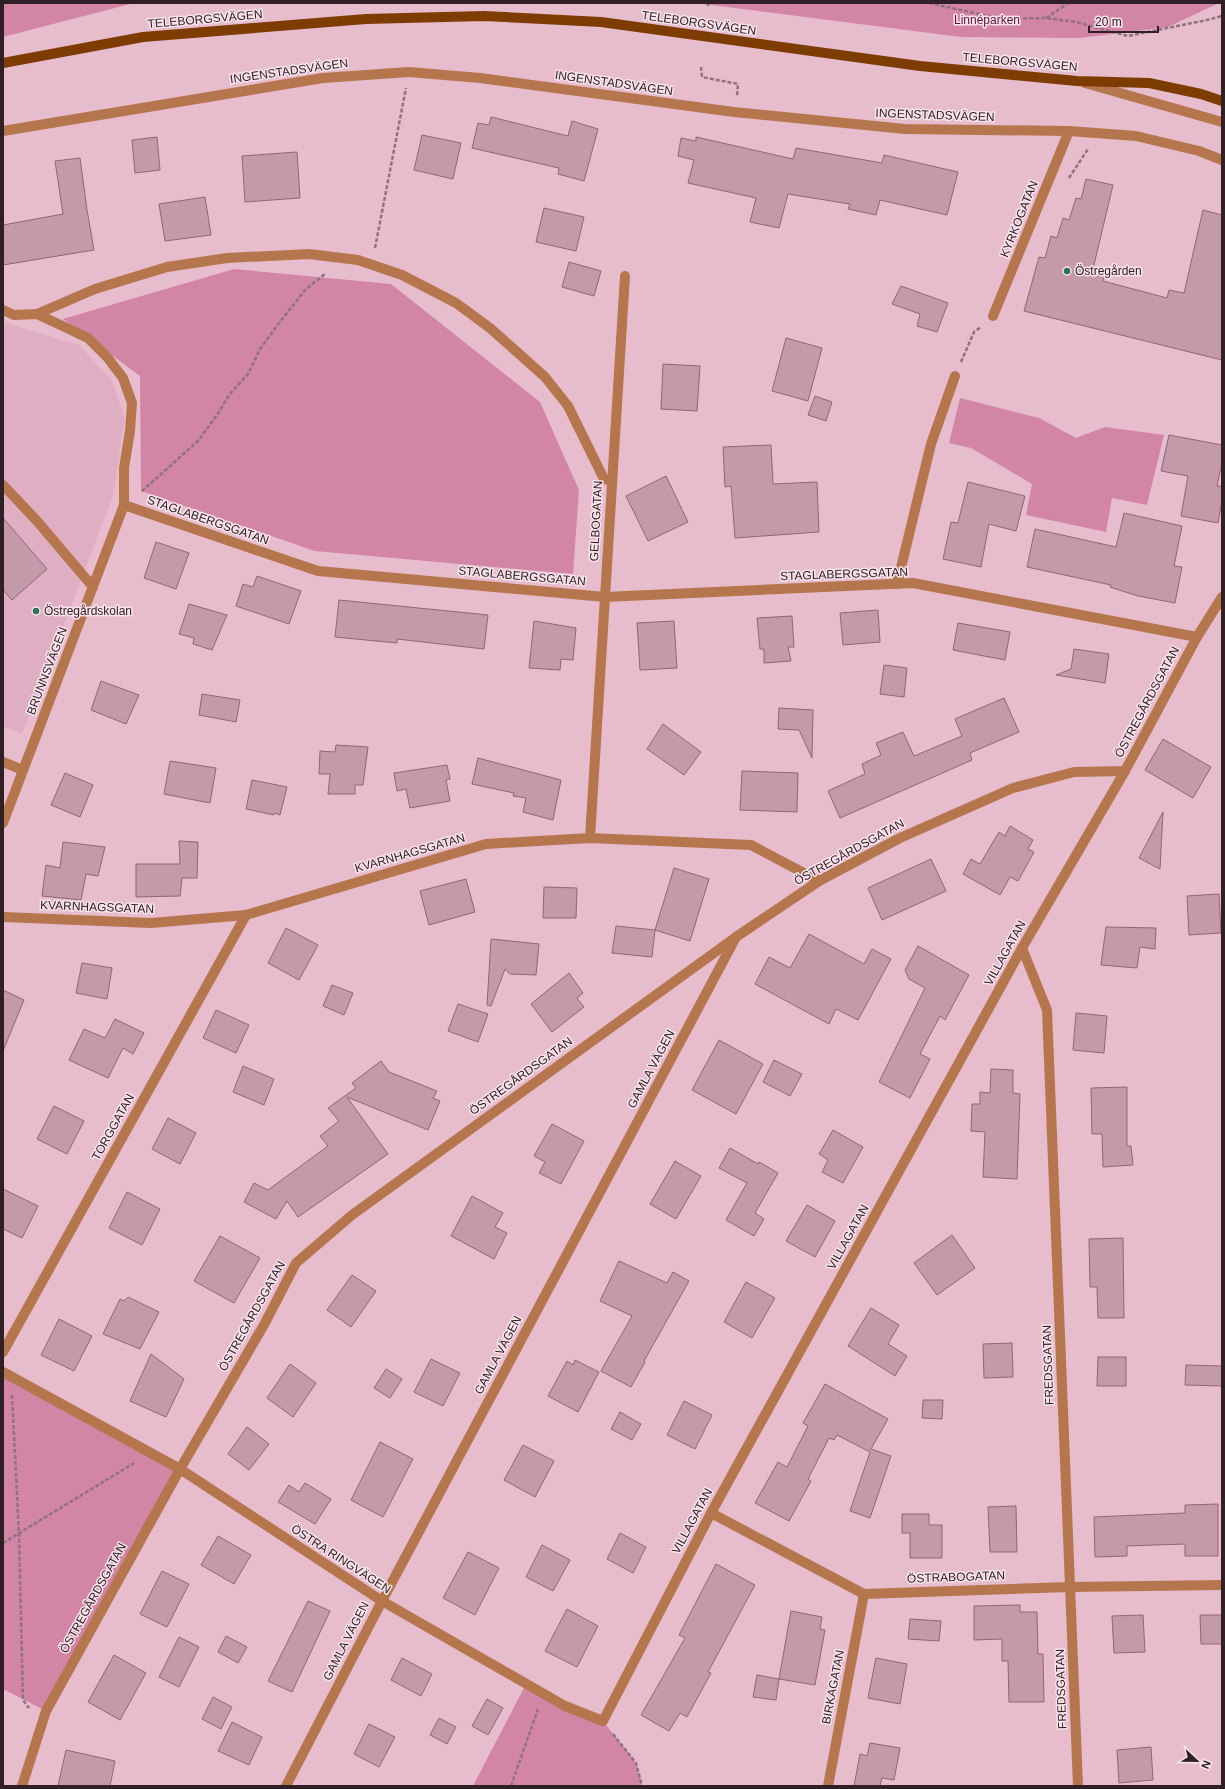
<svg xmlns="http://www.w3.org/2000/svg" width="1225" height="1789" viewBox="0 0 1225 1789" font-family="Helvetica,sans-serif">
<rect width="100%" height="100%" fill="#e7bccd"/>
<polygon fill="#e0aec2" points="3,322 79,345 112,381 125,418 113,496 22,734 3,726"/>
<g fill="#d385a6">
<polygon points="3,3 134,3 3,37"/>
<polygon points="696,3 1219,3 1168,27 1080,38 961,37"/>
<polygon points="234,269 391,284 540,402 579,490 573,574 315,551 141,491 140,376 63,319"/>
<polygon points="960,398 1039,418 1076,438 1105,427 1164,435 1147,505 1112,498 1106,532 1026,515 1032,484 971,448 949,443"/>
<polygon points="3,1372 180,1469 46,1711 3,1689"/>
<polygon points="526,1684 603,1721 636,1763 642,1786 473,1786"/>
</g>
<g fill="#c49aab" stroke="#8d6776">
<polygon points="491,117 568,136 572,121 598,129 584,181 558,174 559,168 472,148 478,123 489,125"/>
<polygon points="422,135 461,143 453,179 414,170"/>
<polygon points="157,137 160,170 135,173 132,140"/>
<polygon points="696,137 793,159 796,148 882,163 884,155 958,172 947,215 880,200 876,215 848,209 850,204 788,194 779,228 750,222 756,198 688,183 694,160 678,156 681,138 696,141"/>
<polygon points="297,152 300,198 245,202 242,156"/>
<polygon points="80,158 87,210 94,250 3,265 3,225 63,214 55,161"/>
<polygon points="1086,179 1113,185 1093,269 1106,272 1103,281 1167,298 1169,290 1184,293 1203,210 1222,215 1222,360 1024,311 1039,257 1045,258 1051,236 1057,238 1063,218 1069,220 1076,198 1081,199"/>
<polygon points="205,197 211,235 165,241 159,204"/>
<polygon points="544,208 584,217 576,251 536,242"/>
<polygon points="569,262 601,271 594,296 562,287"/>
<polygon points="901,286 948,303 937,332 917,326 920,314 892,304"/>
<polygon points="786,338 822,348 808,401 772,391"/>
<polygon points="663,364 700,366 697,411 661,409"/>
<polygon points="815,396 832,402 826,421 808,415"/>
<polygon points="1169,435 1222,445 1222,462 1217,486 1222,486 1222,500 1218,523 1181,516 1188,476 1161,471"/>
<polygon points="771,445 773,484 817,482 819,532 735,538 731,486 725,487 723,447"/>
<polygon points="666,476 688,522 648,541 626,496"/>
<polygon points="968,482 1025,496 1016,531 989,524 981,567 943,559 951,522 958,523"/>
<polygon points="1124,513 1182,526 1174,566 1182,567 1175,603 1138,596 1110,587 1111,585 1027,567 1035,529 1116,547"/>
<polygon points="3,518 47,569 12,600 3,590"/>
<polygon points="156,542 189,553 176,589 144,578"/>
<polygon points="257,576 301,591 289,624 236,606 243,584 253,587"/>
<polygon points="339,600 488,615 484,649 397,639 397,643 335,637"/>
<polygon points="189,604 227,615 212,650 193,644 194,638 179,634"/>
<polygon points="878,610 880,642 843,645 840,613"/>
<polygon points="792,616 794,647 788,647 791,661 764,663 764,649 760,649 757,618"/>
<polygon points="534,621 576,628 573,660 561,659 560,670 529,668"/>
<polygon points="674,621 677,668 640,670 637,623"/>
<polygon points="958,623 1010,632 1005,660 953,650"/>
<polygon points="1074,649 1109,654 1105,683 1056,675 1071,669"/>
<polygon points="884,665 907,668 904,697 880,694"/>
<polygon points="101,681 139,695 126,724 91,710"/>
<polygon points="202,694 240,700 236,722 199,715"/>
<polygon points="1004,698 1019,732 970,753 972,760 840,818 828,791 865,774 862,764 881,755 876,743 903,732 914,756 962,736 955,719"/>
<polygon points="779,708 813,710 812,758 799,730 778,729"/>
<polygon points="663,724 701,752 684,775 647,749"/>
<polygon points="1163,739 1211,767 1193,798 1145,770"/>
<polygon points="336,745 368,747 363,785 355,785 355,794 328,794 330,774 319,774 320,751 335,752"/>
<polygon points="478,758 561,780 553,820 523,812 526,798 513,796 514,793 472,784"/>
<polygon points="170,761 216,768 210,803 164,794"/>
<polygon points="447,765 450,779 446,780 450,801 410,808 406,789 397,791 394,773"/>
<polygon points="742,771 798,773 797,812 740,810"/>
<polygon points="65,773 93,785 80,817 51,805"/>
<polygon points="252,780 287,787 280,815 275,813 274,815 246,809"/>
<polygon points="1163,812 1160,869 1139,858"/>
<polygon points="1010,826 1033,840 1028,849 1034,852 1018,881 1010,877 1000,895 963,874 971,859 980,864 999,832 1005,836"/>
<polygon points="179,841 198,842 197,878 182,878 180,896 136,897 136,864 180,864"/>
<polygon points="63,842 105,847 98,876 86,874 81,900 42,896 46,865 60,868"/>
<polygon points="931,859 946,891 882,920 868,888"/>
<polygon points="674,868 709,879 690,941 655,930"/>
<polygon points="466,879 475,912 429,925 420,891"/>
<polygon points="544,887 577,888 576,918 543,918"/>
<polygon points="1219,894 1221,933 1189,935 1187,896"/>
<polygon points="616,926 655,930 652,957 612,953"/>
<polygon points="1106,927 1156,928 1155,949 1140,947 1137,968 1101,965"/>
<polygon points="286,928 318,945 299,980 268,963"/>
<polygon points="809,934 864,964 872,949 891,959 858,1020 836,1009 829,1024 755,984 769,957 790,968"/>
<polygon points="491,939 539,944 536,975 510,974 505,969 491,1006 487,1005"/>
<polygon points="918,946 969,975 945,1020 940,1016 920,1054 930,1059 910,1098 879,1082 925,988 909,979 905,970"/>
<polygon points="82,963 112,968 107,999 76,993"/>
<polygon points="569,973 583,993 577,998 584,1007 552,1032 531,1004"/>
<polygon points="332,985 353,993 344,1015 323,1006"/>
<polygon points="3,990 24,1000 3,1051"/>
<polygon points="458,1004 488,1014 478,1042 448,1031"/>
<polygon points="216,1010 249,1025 236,1053 203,1038"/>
<polygon points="1076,1013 1107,1016 1104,1053 1073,1050"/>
<polygon points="115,1019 144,1033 133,1054 123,1048 108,1078 69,1060 84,1029 105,1038"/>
<polygon points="719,1040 763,1064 736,1114 692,1090"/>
<polygon points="774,1060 802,1074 790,1096 763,1082"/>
<polygon points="381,1061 389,1072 437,1091 433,1098 440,1101 428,1130 347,1097 388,1154 298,1217 287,1201 276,1219 244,1202 254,1183 268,1190 328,1146 320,1136 339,1121 328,1108 356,1088 352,1083"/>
<polygon points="243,1066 274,1079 264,1105 233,1092"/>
<polygon points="991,1069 1013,1070 1013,1093 1020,1094 1017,1179 983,1177 985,1132 971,1131 972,1104 980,1104 980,1092 990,1093"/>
<polygon points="1127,1087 1127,1146 1131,1146 1133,1165 1103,1167 1102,1134 1092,1134 1091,1088"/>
<polygon points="54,1106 84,1121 67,1154 37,1139"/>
<polygon points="168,1118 196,1133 180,1164 152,1149"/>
<polygon points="552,1124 584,1141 561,1184 539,1173 545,1162 534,1156"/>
<polygon points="833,1130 863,1147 843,1183 822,1172 828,1160 819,1154"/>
<polygon points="730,1148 758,1164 759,1162 778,1173 755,1213 764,1219 754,1236 726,1220 747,1183 719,1168"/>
<polygon points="675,1161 701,1176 676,1219 650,1204"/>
<polygon points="3,1189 38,1206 22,1238 3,1229"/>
<polygon points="127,1192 160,1209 142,1245 109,1228"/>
<polygon points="472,1196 503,1213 495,1227 507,1233 494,1259 451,1236"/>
<polygon points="807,1205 835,1221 815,1257 786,1241"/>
<polygon points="952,1235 975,1268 937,1295 914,1263"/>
<polygon points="220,1236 260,1258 234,1303 194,1281"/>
<polygon points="1123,1238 1124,1318 1098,1318 1097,1287 1090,1287 1089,1239"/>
<polygon points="619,1261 667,1283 673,1272 689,1281 644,1361 645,1362 631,1387 601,1371 632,1316 600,1301"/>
<polygon points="352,1275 376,1291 351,1327 327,1310"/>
<polygon points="746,1282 775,1298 752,1338 724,1322"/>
<polygon points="128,1297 159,1312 140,1349 103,1334 120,1299 124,1301"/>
<polygon points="871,1308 899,1325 888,1344 907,1356 895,1376 848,1346"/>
<polygon points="59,1319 92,1336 74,1371 41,1355"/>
<polygon points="1012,1343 1013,1377 984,1378 983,1344"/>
<polygon points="151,1354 184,1379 166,1417 130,1401"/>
<polygon points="1098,1357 1126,1357 1126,1386 1097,1386"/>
<polygon points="431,1359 460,1373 443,1406 414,1392"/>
<polygon points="575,1360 599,1372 578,1412 548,1396 567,1361 573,1365"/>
<polygon points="290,1364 316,1383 293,1417 267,1398"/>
<polygon points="1186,1365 1222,1366 1222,1386 1185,1385"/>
<polygon points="386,1369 402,1379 390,1398 374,1388"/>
<polygon points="825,1384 888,1419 871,1449 891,1456 870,1518 850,1511 870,1452 837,1435 834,1440 829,1438 808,1479 811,1481 789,1521 755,1503 778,1462 787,1467 808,1426 803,1423"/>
<polygon points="923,1400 943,1400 942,1419 922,1418"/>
<polygon points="684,1401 712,1415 695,1449 667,1435"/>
<polygon points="620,1412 641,1424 632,1440 611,1429"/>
<polygon points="247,1427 269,1444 249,1470 228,1454"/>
<polygon points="380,1442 413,1459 383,1517 351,1500"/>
<polygon points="523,1445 554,1461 535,1497 504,1480"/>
<polygon points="305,1483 331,1499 315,1524 278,1502 289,1485 299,1492"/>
<polygon points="1218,1504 1218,1556 1185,1556 1185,1544 1127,1546 1127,1556 1095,1557 1094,1517 1185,1513 1185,1505"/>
<polygon points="1016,1506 1017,1552 990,1552 988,1507"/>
<polygon points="902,1514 929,1514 929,1525 942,1525 942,1558 910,1558 910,1533 902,1533"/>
<polygon points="620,1533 646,1547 633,1573 607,1559"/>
<polygon points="218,1536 251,1555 234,1584 201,1565"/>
<polygon points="542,1545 570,1560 553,1591 526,1577"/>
<polygon points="468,1552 499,1568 475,1615 443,1598"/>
<polygon points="716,1564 755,1585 708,1672 711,1673 687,1717 680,1713 669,1731 641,1715 685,1638 679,1635"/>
<polygon points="162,1571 189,1584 167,1627 140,1614"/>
<polygon points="308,1601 330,1611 292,1692 268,1681"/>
<polygon points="1020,1605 1020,1612 1037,1612 1038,1654 1043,1654 1044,1702 1009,1702 1008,1661 1002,1661 1002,1639 974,1640 974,1606"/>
<polygon points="567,1609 598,1626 577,1667 545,1651"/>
<polygon points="791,1611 822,1617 820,1629 825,1630 815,1685 779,1679"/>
<polygon points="1143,1615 1145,1652 1114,1653 1112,1616"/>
<polygon points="1200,1615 1222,1615 1222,1644 1201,1644"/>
<polygon points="910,1619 941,1621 939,1641 908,1639"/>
<polygon points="226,1636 247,1647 238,1663 218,1652"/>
<polygon points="179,1637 199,1647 179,1687 159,1677"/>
<polygon points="114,1655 146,1673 120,1720 88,1702"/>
<polygon points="402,1658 432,1674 421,1696 391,1680"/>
<polygon points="876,1658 907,1664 900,1704 868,1698"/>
<polygon points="757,1675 779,1679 776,1700 753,1697"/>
<polygon points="213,1697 232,1707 221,1729 202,1719"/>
<polygon points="487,1699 503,1708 488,1735 472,1726"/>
<polygon points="439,1718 456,1727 447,1744 430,1735"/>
<polygon points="232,1722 262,1737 249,1765 218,1751"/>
<polygon points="369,1724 395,1737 379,1767 354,1754"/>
<polygon points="870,1743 900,1748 894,1780 882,1778 880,1786 854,1786 860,1754 867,1756"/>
<polygon points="1151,1747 1153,1780 1119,1783 1117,1750"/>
<polygon points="66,1750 115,1761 110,1786 58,1786"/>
</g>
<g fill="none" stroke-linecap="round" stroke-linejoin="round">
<g stroke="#90727e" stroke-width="2.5" stroke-dasharray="4 2" stroke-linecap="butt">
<polyline points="929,3 1001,19 1045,18 1076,22 1128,36 1207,20 1222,16"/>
<polyline points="708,6 708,3"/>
<polyline points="1046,18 1068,3"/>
<polyline points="701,67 702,77 738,84 737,96"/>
<polyline points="1069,178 1088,149"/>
<polyline points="375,248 406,88"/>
<polyline points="961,362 974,332 981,327"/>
<polyline points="142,491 198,441 217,415 229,395 248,374 260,349 279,323 306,289 325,274"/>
<polyline points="12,1395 19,1533 23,1700 29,1708"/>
<polyline points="3,1543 134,1463"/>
<polyline points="613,1734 636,1763 642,1786"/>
<polyline points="511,1786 538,1709"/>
</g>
<g stroke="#b5764e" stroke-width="10">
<polyline points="1085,83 1222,122"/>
<polyline points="3,131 323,78 409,72 480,78 734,112 905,129 1069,131 1136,136 1199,151 1222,160"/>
<polyline points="3,310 14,315 37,314 88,338 107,357 123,378 132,403 130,431 124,468 124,505 318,571 605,597 913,583 1197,637"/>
<polyline points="37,314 95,289 167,267 227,258 309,254 358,260 402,275 456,303 490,328 545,377 568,406 604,479 612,481"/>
<polyline points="993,316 1069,131"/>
<polyline points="3,485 37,521 93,587"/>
<polyline points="897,584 931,444 955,376"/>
<polyline points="3,762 23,770"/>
<polyline points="3,823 124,505"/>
<polyline points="590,838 625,276"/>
<polyline points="3,917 151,923 246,915 486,844 590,838 751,845 819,881"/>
<polyline points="1022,948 1047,1010 1078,1786"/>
<polyline points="3,1352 246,915"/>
<polyline points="3,1372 180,1469 382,1601 565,1706 603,1721 711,1513 1022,948 1125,771"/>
<polyline points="711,1513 864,1594 1070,1587 1222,1585"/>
<polyline points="22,1786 46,1711 180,1469 265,1323 296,1263 352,1215 736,937 819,881 900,838 1013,788 1074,772 1125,771 1197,637 1222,597"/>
<polyline points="286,1786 382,1601 735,939"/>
<polyline points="828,1786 864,1594"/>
</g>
<polyline stroke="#7d3c02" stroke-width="10" points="3,63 143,37 366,19 484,16 601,22 920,66 1077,81 1149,83 1201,94 1222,101"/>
</g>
<g fill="#30705f" stroke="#fae4ec" stroke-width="1.5">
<circle cx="1067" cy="271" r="4"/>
<circle cx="36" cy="611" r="4"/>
</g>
<g text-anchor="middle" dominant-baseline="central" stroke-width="3" stroke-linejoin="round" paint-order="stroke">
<g font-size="12" fill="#302026" stroke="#fae4ec">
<text transform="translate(205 19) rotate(-5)">TELEBORGSVÄGEN</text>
<text transform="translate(699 23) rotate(8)">TELEBORGSVÄGEN</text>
<text transform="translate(1020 62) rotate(5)">TELEBORGSVÄGEN</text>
<text transform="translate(289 71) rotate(-8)">INGENSTADSVÄGEN</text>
<text transform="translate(614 83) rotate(8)">INGENSTADSVÄGEN</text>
<text transform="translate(935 115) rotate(2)">INGENSTADSVÄGEN</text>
<text transform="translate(1019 219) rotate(-68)">KYRKOGATAN</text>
<text transform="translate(208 520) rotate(19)">STAGLABERGSGATAN</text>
<text transform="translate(596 521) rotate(-87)">GELBOGATAN</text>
<text transform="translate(844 574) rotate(-2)">STAGLABERGSGATAN</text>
<text transform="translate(522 576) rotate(5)">STAGLABERGSGATAN</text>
<text transform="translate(47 671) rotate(-69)">BRUNNSVÄGEN</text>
<text transform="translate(1147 702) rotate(-62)">ÖSTREGÅRDSGATAN</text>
<text transform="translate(849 852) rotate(-29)">ÖSTREGÅRDSGATAN</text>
<text transform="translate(410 853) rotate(-16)">KVARNHAGSGATAN</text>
<text transform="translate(97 907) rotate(2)">KVARNHAGSGATAN</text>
<text transform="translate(1005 953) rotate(-61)">VILLAGATAN</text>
<text transform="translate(651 1069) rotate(-62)">GAMLA VÄGEN</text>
<text transform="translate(521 1076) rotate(-36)">ÖSTREGÅRDSGATAN</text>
<text transform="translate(113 1127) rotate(-61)">TORGGATAN</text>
<text transform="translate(848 1237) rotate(-61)">VILLAGATAN</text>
<text transform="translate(252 1316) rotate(-61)">ÖSTREGÅRDSGATAN</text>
<text transform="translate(498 1355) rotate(-62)">GAMLA VÄGEN</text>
<text transform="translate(1048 1365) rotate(-92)">FREDSGATAN</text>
<text transform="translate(692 1521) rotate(-62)">VILLAGATAN</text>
<text transform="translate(341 1559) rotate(33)">ÖSTRA RINGVÄGEN</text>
<text transform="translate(956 1577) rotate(-2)">ÖSTRABOGATAN</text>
<text transform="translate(93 1598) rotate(-61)">ÖSTREGÅRDSGATAN</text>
<text transform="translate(346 1641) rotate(-63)">GAMLA VÄGEN</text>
<text transform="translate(833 1687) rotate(-79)">BIRKAGATAN</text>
<text transform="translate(1061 1689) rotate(-92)">FREDSGATAN</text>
</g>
<g font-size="12" fill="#5b1439" stroke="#fae4ec">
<text x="987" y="20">Linnéparken</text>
</g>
<g font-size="12" fill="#302026" stroke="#fae4ec" text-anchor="start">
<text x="1075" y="271">Östregården</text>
<text x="44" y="611">Östregårdskolan</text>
</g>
</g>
<rect width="1225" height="1789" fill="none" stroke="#302026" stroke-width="8"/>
<g transform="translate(1197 1761) rotate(112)" stroke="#fae4ec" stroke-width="3" paint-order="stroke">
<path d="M0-3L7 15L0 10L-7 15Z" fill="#302026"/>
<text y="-6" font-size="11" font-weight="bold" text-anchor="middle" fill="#302026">N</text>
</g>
<path d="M1089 26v6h69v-6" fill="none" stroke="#302026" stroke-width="2"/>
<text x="1095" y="26" font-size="12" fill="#302026" stroke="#fae4ec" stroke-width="3" paint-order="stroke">20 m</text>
</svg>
